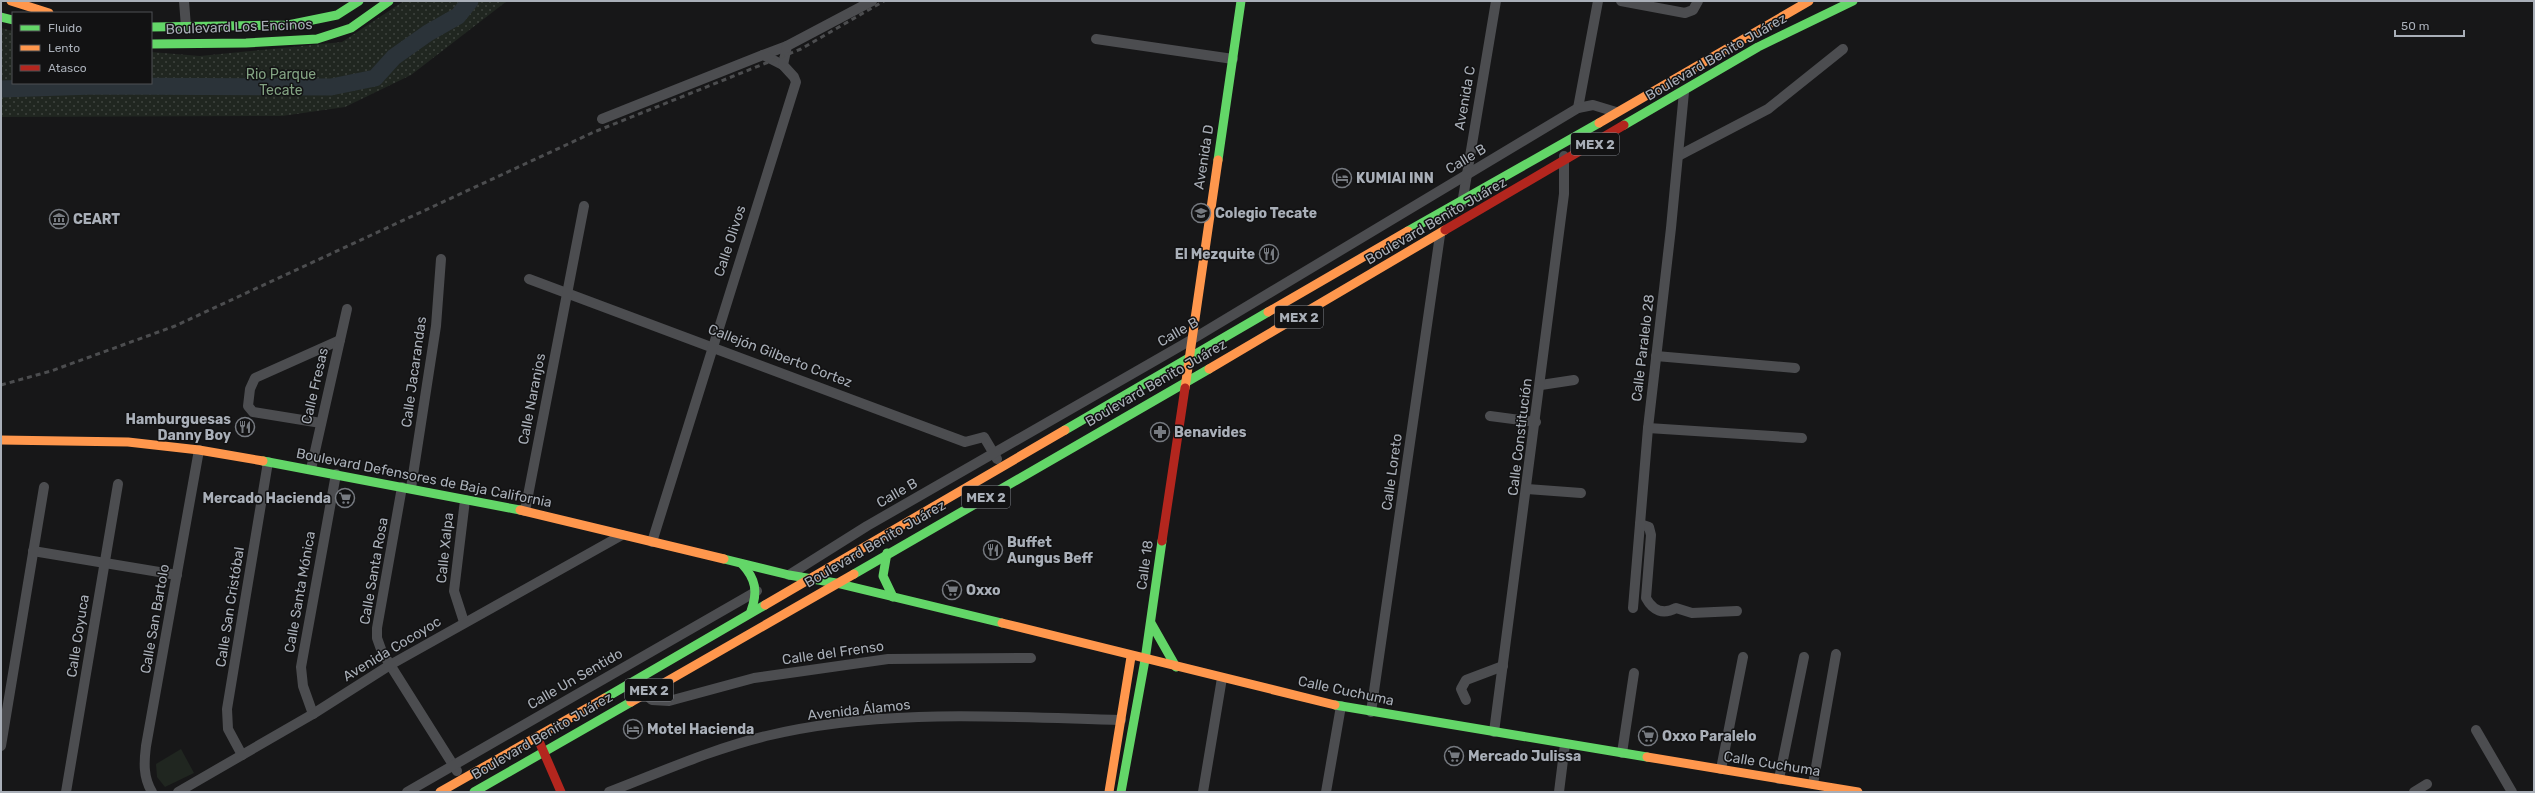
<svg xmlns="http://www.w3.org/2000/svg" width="2535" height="793" viewBox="0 0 2535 793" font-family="Rubik,sans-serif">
<defs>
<pattern id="park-dots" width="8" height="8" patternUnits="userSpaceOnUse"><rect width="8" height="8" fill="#202620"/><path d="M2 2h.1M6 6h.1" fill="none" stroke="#3e433e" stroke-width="1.8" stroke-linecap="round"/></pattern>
</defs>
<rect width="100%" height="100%" fill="#171718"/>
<polygon fill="#202620" points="181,749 194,773 165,787 157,777 156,764"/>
<polygon fill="url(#park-dots)" points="404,1 507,1 411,75 345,107 282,116 1,117 1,28 13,31 13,83 151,83 151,52 200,56 342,42"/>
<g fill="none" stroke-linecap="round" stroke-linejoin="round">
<polyline stroke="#2b3339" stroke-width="17" points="1,89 95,86 331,87 375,78 394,57 428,33 458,16 470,1"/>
<g stroke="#4c4d50" stroke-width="10">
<polyline points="184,1 186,27"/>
<polyline points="1621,1 1685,13 1693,10 1698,1"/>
<polyline points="1096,39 1233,59"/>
<polyline points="763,55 787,46"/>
<polyline points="1578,108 1598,1"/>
<polyline points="602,119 763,55 783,65"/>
<polyline points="1678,156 1768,109 1843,49"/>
<polyline points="1462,204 1496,1"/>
<polyline points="529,279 965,442 984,437 997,459"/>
<polyline points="1656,356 1795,368"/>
<polyline points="1541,385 1574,380"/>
<polyline points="1490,416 1536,422"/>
<polyline points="321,423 253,412 248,406 250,389 255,378 340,340"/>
<polyline points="1648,428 1802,438"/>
<polyline points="311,469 347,309"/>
<polyline points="402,487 377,628 377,638 382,652 457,771"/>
<polyline points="411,488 436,326 441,259"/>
<polyline points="1527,489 1581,493"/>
<polyline points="525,511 584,206"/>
<path d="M 1640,524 L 1649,527 L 1651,535 L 1646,598 C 1653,611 1663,615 1676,608 L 1692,613 L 1737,611"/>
<polyline points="652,542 796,82 794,77 783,65 787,46 872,1"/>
<polyline points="33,551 177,575"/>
<polyline points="789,575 867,526 1191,340 1578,108 1593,105 1616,112"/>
<polyline points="1633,608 1648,428 1671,228 1684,92"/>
<polyline points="464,622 454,591 465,500"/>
<polyline points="644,693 652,700 669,701 754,678 888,659 1031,658"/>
<polyline points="1466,700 1461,689 1466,680 1503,666"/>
<polyline points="1371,712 1440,235"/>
<polyline points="313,714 303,686 301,667 336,474"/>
<polyline points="2476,730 2512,792"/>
<polyline points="1494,732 1564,194 1564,156"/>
<polyline points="1,746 44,487"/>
<polyline points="1622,753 1634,673"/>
<polyline points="242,755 228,729 227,709 268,462"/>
<polyline points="1721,769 1743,657"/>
<polyline points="1779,779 1804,657"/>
<polyline points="1813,784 1836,654"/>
<polyline points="66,792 118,484"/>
<path d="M 152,792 C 143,777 144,762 146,746 L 199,450"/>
<polyline points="178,792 313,714 390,665 622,535"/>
<polyline points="407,792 757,591"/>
<path d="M 609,792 C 661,772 712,749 766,736 C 881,708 1004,717 1121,720"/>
<polyline points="1203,792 1222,678"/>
<polyline points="1326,792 1341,706"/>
<polyline points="1559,792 1565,744"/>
<polyline points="2414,792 2427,784"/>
</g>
<g stroke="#63d668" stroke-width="9">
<polyline points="1,17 13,20"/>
<polyline points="151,27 288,25 337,15 359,1"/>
<polyline points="151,44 246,43 317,39 351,28 389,1"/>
<polyline points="1624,125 1758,47 1853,1"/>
<polyline points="1218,160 1241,1"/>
<polyline points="1408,231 1599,123"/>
<polyline points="1065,430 1268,312"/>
<polyline points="263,461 520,510"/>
<polyline points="887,553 883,576 893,597"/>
<polyline points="724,559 789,575 836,583 1002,623"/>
<path d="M 742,564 C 756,579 758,592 751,611"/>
<polyline points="854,574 1209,369"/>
<polyline points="1151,623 1176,667"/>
<polyline points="605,698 765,605"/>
<polyline points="1335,705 1647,757"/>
<polyline points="474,792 631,702"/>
<polyline points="1121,792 1145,660 1162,541"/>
</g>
<g stroke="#ff974d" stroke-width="9">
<polyline points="11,1 49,13"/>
<polyline points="1599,123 1809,1"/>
<polyline points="1268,312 1408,231"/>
<polyline points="1209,369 1445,230"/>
<polyline points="1185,388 1218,160"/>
<polyline points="1,440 128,442 199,450 263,461"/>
<polyline points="520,510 724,559"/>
<polyline points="765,605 1065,430"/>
<polyline points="1002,623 1335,705"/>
<polyline points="631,702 854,574"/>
<polyline points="1647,757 1858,792"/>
<polyline points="440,792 605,698"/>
<polyline points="1109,792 1131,657"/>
</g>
<g stroke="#b3261e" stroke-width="9">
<polyline points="1445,230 1624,125"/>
<polyline points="1162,541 1185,388"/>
<polyline points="538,739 561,792"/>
</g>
<polyline stroke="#4c4d4f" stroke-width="3" stroke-dasharray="5 4" stroke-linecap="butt" points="1,385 51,371 175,326 594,132 801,49 884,1"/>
</g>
<defs>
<g id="hotel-ring" transform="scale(1)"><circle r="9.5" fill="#121213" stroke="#767a80" stroke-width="1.5"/><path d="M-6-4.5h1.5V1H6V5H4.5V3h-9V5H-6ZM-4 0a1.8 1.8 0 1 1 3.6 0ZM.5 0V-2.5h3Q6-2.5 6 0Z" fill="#767a80"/></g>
<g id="school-ring" transform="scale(1)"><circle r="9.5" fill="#121213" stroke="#767a80" stroke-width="1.5"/><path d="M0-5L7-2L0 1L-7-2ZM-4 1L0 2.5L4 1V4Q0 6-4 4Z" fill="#767a80"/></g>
<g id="museum-ring" transform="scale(1)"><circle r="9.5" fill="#121213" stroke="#767a80" stroke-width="1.5"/><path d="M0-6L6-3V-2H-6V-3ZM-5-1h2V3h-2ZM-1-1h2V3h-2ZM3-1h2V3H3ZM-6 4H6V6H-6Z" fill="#767a80"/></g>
<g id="restaurant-ring" transform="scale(1)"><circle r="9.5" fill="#121213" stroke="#767a80" stroke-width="1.5"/><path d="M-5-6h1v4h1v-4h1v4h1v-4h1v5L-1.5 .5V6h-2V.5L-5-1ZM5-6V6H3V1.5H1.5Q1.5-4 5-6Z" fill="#767a80"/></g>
<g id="pharmacy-ring" transform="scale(1)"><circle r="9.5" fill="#121213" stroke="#767a80" stroke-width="1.5"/><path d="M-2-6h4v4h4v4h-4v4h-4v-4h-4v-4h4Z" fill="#767a80"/></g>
<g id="supermarket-ring" transform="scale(1)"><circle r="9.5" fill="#121213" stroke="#767a80" stroke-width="1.5"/><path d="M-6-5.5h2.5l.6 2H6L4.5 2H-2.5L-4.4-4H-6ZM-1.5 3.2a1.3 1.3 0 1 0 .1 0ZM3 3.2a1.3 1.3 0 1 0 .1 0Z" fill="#767a80"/></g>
</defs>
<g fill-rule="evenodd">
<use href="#hotel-ring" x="1342" y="178"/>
<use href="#school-ring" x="1201" y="213"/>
<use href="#museum-ring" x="59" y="219"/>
<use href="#restaurant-ring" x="1269" y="254"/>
<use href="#restaurant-ring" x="245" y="427"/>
<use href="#pharmacy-ring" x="1160" y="432"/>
<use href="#supermarket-ring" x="345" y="498"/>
<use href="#restaurant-ring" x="993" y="550"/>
<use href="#supermarket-ring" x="952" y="590"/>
<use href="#hotel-ring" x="633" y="729"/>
<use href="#supermarket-ring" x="1648" y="736"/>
<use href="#supermarket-ring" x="1454" y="756"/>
</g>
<g text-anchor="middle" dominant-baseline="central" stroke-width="3" stroke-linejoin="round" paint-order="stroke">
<g fill="#121213" stroke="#7c8086" stroke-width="1">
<rect x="1571" y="133" width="48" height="22" rx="3"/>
<rect x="1275" y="306" width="48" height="22" rx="3"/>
<rect x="962" y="486" width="48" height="22" rx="3"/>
<rect x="625" y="679" width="48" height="22" rx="3"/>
</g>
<g font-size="13" font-weight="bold" fill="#a9afb8">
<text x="1595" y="144">MEX 2</text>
<text x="1299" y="317">MEX 2</text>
<text x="986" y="497">MEX 2</text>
<text x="649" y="690">MEX 2</text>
</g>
<g font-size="14" fill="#a9afb8" stroke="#121213">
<text transform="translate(239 27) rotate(-2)">Boulevard Los Encinos</text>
<text transform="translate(1716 57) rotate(-30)">Boulevard Benito Juárez</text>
<text transform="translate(1465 98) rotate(-80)">Avenida C</text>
<text transform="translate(1204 157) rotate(-81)">Avenida D</text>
<text transform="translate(1466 159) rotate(-31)">Calle B</text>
<text transform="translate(1436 221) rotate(-30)">Boulevard Benito Juárez</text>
<text transform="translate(730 241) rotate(-72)">Calle Olivos</text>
<text transform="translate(1178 332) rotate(-30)">Calle B</text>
<text transform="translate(1643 348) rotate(-83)">Calle Paralelo 28</text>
<text transform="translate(780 356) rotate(21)">Callejón Gilberto Cortez</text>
<text transform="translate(414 372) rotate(-82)">Calle Jacarandas</text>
<text transform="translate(1156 383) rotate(-30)">Boulevard Benito Juárez</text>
<text transform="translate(315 386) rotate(-77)">Calle Fresas</text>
<text transform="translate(532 399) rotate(-79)">Calle Naranjos</text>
<text transform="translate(1520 437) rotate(-83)">Calle Constitución</text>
<text transform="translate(1392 472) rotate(-82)">Calle Loreto</text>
<text transform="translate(424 478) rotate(11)">Boulevard Defensores de Baja California</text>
<text transform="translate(897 493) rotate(-30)">Calle B</text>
<text transform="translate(875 544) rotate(-30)">Boulevard Benito Juárez</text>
<text transform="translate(445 548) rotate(-84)">Calle Xalpa</text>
<text transform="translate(1145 565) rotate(-82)">Calle 18</text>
<text transform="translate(374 571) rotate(-80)">Calle Santa Rosa</text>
<text transform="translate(300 592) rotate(-80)">Calle Santa Mónica</text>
<text transform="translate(230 607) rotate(-81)">Calle San Cristóbal</text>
<text transform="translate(155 619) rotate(-80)">Calle San Bartolo</text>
<text transform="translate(78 636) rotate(-81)">Calle Coyuca</text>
<text transform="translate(392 649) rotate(-31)">Avenida Cocoyoc</text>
<text transform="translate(833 653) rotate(-8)">Calle del Frenso</text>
<text transform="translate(575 679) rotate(-30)">Calle Un Sentido</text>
<text transform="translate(1346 691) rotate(12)">Calle Cuchuma</text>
<text transform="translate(859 710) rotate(-6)">Avenida Álamos</text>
<text transform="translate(542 736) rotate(-30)">Boulevard Benito Juárez</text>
<text transform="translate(1772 764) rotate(9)">Calle Cuchuma</text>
</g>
<g font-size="14" fill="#82a282" stroke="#121213">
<text x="281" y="74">Rio Parque<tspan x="281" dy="16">Tecate</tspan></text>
</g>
<g font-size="14" font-weight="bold" fill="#a9afb8" stroke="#121213" text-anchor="start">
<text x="1356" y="178">KUMIAI INN</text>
<text x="1215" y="213">Colegio Tecate</text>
<text x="73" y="219">CEART</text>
<text x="1255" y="254" text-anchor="end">El Mezquite</text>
<text x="231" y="419" text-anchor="end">Hamburguesas<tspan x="231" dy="16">Danny Boy</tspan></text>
<text x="1174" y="432">Benavides</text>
<text x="331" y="498" text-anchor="end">Mercado Hacienda</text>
<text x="1007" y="542">Buffet<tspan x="1007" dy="16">Aungus Beff</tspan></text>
<text x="966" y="590">Oxxo</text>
<text x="647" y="729">Motel Hacienda</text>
<text x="1662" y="736">Oxxo Paralelo</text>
<text x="1468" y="756">Mercado Julissa</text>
</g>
</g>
<rect width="2535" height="793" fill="none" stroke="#a9afb8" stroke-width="4"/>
<rect x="12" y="12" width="140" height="72" fill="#121213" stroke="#4e5155"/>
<rect x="20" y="25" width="20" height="6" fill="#63d668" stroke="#4e5155"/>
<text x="48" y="32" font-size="12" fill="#a9afb8">Fluido</text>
<rect x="20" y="45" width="20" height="6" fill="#ff974d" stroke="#4e5155"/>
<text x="48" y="52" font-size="12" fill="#a9afb8">Lento</text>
<rect x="20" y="65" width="20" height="6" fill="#b3261e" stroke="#4e5155"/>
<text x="48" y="72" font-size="12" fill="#a9afb8">Atasco</text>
<path d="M2395 30v6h69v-6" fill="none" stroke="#a9afb8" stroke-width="2"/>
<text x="2401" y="30" font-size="12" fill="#a9afb8" stroke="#121213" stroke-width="3" paint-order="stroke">50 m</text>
</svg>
